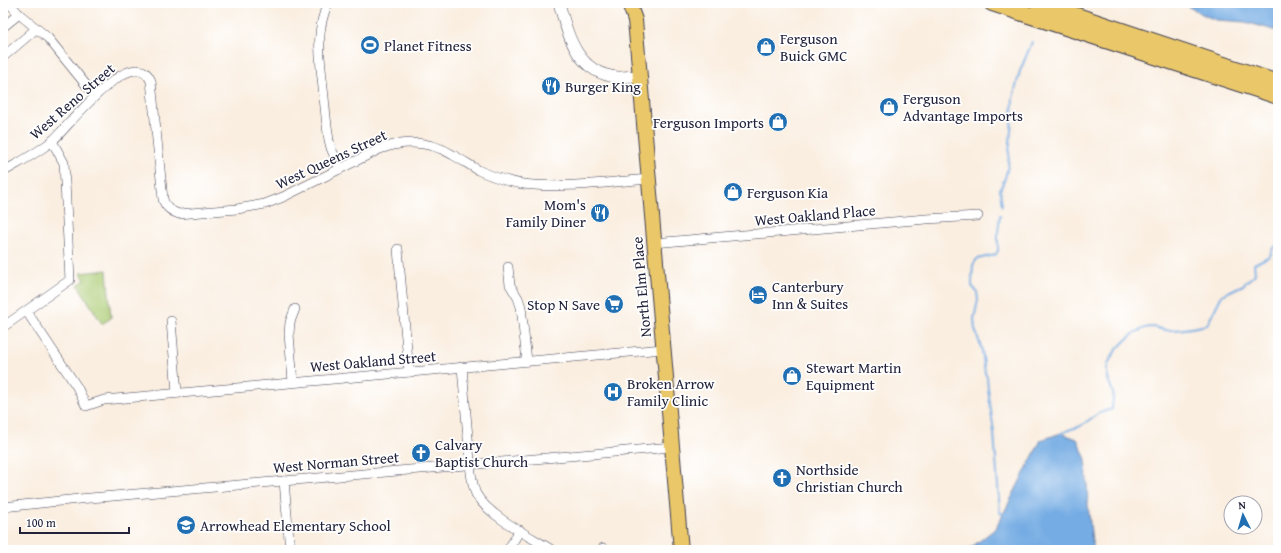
<svg xmlns="http://www.w3.org/2000/svg" width="1281" height="553" viewBox="0 0 1281 553" font-family="'Gentium Book Plus',serif">
<rect width="100%" height="100%" fill="#fff"/>
<filter id="ink" filterUnits="userSpaceOnUse"><feTurbulence type="fractalNoise" baseFrequency=".025" numOctaves="2"/><feDisplacementMap in="SourceGraphic" scale="8" xChannelSelector="R" yChannelSelector="G"/><feConvolveMatrix kernelMatrix="1 2 1 2 8 2 1 2 1" color-interpolation-filters="sRGB"/></filter>
<filter id="wash" filterUnits="userSpaceOnUse"><feTurbulence type="fractalNoise" baseFrequency=".012" numOctaves="4" result="noise"/><feDisplacementMap in="SourceGraphic" scale="16" xChannelSelector="R" yChannelSelector="G"/><feGaussianBlur stdDeviation="0.9" result="paint"/><feColorMatrix in="noise" values="0 0 0 0 0 0 0 0 0 0 0 0 0 0 0 0 0 1.4 0 .05"/><feComposite in="paint" operator="in"/></filter>
<g filter="url(#wash)">
<rect width="100%" height="100%" fill="#faeee0"/>
<polygon fill="#abcb73" stroke="#667657" points="107,270 111,318 102,324 78,285 85,280 80,273"/>
<g fill="#75ace3" stroke="#4c678f">
<polygon points="1181,3 1278,3 1278,31 1245,22 1216,20 1206,16"/>
<polygon points="1061,433 1077,439 1086,459 1088,505 1093,550 968,550 996,528 1041,440"/>
</g>
<g fill="none" stroke-linecap="round" stroke-linejoin="round">
<g stroke="#75ace3" stroke-width="2">
<polyline points="1002,206 1000,190 1005,178 1008,166 1012,119 1013,98 1020,71 1032,42"/>
<polyline points="1000,215 998,232 998,251 995,255 977,259 973,265 972,281 972,286 977,292 978,300 974,319 975,329 982,350 985,373 987,377 988,389 994,433 1000,513 1005,514"/>
<path d="M 1060,434 L 1071,429 L 1079,427 L 1099,413 L 1112,409 C 1112,403 1114,399 1113,393 C 1111,385 1106,378 1107,369 C 1109,353 1135,327 1152,327 C 1156,327 1160,329 1164,330 C 1178,331 1193,328 1207,325 L 1222,295 L 1243,285 L 1255,274 L 1254,264 L 1270,256 L 1273,248 L 1278,245"/>
</g>
</g>
</g>
<g filter="url(#ink)">
<g fill="none" stroke-linecap="round" stroke-linejoin="round">
<g stroke="#424154" stroke-width="10">
<g id="minor">
<polyline points="9,3 19,14 48,38 95,96"/>
<path d="M 328,3 C 315,32 320,57 323,88 C 325,105 326,122 329,140 L 331,148 L 340,169"/>
<polyline points="3,27 19,14"/>
<polyline points="3,57 37,28"/>
<path d="M 3,172 C 18,163 39,152 52,141 C 66,130 134,39 151,81 L 163,199 C 165,207 170,211 179,214 L 237,209 L 265,204 L 283,197 L 380,149 C 405,140 430,141 453,155 C 462,160 471,166 480,171 C 494,177 508,182 523,184 C 563,189 609,182 649,179"/>
<polyline points="654,243 926,219 978,216"/>
<polyline points="398,249 409,372"/>
<polyline points="508,267 510,285 518,298 521,307 527,361"/>
<polyline points="27,312 77,387 86,406 104,400 663,349"/>
<polyline points="171,321 177,393"/>
<polyline points="3,327 70,280 64,163 52,141"/>
<path d="M 462,367 L 471,473 C 472,480 473,487 476,494 C 488,516 531,537 552,550"/>
<polyline points="293,382 289,334 290,322 295,309"/>
<polyline points="284,481 290,550"/>
<polyline points="3,507 79,499 672,447"/>
<polyline points="508,550 520,530"/>
<polyline points="601,550 603,548"/>
</g>
</g>
<g stroke="#424154" stroke-width="12">
<path id="tertiary" d="M 559,3 C 568,35 577,74 618,77 C 625,77 633,76 640,76"/>
</g>
<g stroke="#424154" stroke-width="16">
<polyline id="primary" points="629,3 635,20 681,550"/>
</g>
<g stroke="#424154" stroke-width="18">
<g id="motorway">
<polyline points="992,3 1278,96"/>
<polyline points="1038,3 1278,83"/>
</g>
</g>
<use href="#minor" stroke="#fff" stroke-width="9"/>
<use href="#tertiary" stroke="#fff" stroke-width="11"/>
<use href="#primary" stroke="#eac769" stroke-width="14"/>
<use href="#motorway" stroke="#eac769" stroke-width="16"/>
</g>
</g>
<defs>
<g id="stadium-disc" transform="scale(1)"><circle r="9.5" fill="#1f6fb2" stroke="#fff"/><path d="M0-5a6.5 5 0 1 0 0 10a6.5 5 0 1 0 0-10ZM-3.5-1.8h7v3.6h-7Z" fill="#fff"/></g>
<g id="shop-disc" transform="scale(1)"><circle r="9.5" fill="#1f6fb2" stroke="#fff"/><path d="M-5-2.5h2.3a2.7 3.5 0 0 1 5.4 0H5L5.5 6h-11ZM-1.5-2.5h3a1.5 2.3 0 0 0-3 0Z" fill="#fff"/></g>
<g id="restaurant-disc" transform="scale(1)"><circle r="9.5" fill="#1f6fb2" stroke="#fff"/><path d="M-5-6h1v4h1v-4h1v4h1v-4h1v5L-1.5 .5V6h-2V.5L-5-1ZM5-6V6H3V1.5H1.5Q1.5-4 5-6Z" fill="#fff"/></g>
<g id="hotel-disc" transform="scale(1)"><circle r="9.5" fill="#1f6fb2" stroke="#fff"/><path d="M-6-4.5h1.5V1H6V5H4.5V3h-9V5H-6ZM-4 0a1.8 1.8 0 1 1 3.6 0ZM.5 0V-2.5h3Q6-2.5 6 0Z" fill="#fff"/></g>
<g id="supermarket-disc" transform="scale(1)"><circle r="9.5" fill="#1f6fb2" stroke="#fff"/><path d="M-6-5.5h2.5l.6 2H6L4.5 2H-2.5L-4.4-4H-6ZM-1.5 3.2a1.3 1.3 0 1 0 .1 0ZM3 3.2a1.3 1.3 0 1 0 .1 0Z" fill="#fff"/></g>
<g id="hospital-disc" transform="scale(1)"><circle r="9.5" fill="#1f6fb2" stroke="#fff"/><path d="M-5-5h3v3.5h4V-5h3V5h-3V1.5h-4V5h-3Z" fill="#fff"/></g>
<g id="church-disc" transform="scale(1)"><circle r="9.5" fill="#1f6fb2" stroke="#fff"/><path d="M-1.2-6h2.4v3.5h3.3v2.4h-3.3V6h-2.4V-.1h-3.3v-2.4h3.3Z" fill="#fff"/></g>
<g id="school-disc" transform="scale(1)"><circle r="9.5" fill="#1f6fb2" stroke="#fff"/><path d="M0-5L7-2L0 1L-7-2ZM-4 1L0 2.5L4 1V4Q0 6-4 4Z" fill="#fff"/></g>
</defs>
<g fill-rule="evenodd">
<use href="#stadium-disc" x="370" y="45"/>
<use href="#shop-disc" x="766" y="47"/>
<use href="#restaurant-disc" x="551" y="86"/>
<use href="#shop-disc" x="889" y="107"/>
<use href="#shop-disc" x="778" y="122"/>
<use href="#shop-disc" x="733" y="192"/>
<use href="#restaurant-disc" x="600" y="213"/>
<use href="#hotel-disc" x="758" y="295"/>
<use href="#supermarket-disc" x="614" y="304"/>
<use href="#shop-disc" x="792" y="376"/>
<use href="#hospital-disc" x="613" y="392"/>
<use href="#church-disc" x="421" y="453"/>
<use href="#church-disc" x="782" y="478"/>
<use href="#school-disc" x="186" y="525"/>
</g>
<g text-anchor="middle" dominant-baseline="central" stroke-width="3.5" stroke-linejoin="round" paint-order="stroke">
<g font-size="15" fill="#22223b" stroke="#fff" text-anchor="start">
<text x="780" y="38">Ferguson<tspan x="780" dy="17">Buick GMC</tspan></text>
<text x="384" y="45">Planet Fitness</text>
<text x="565" y="86">Burger King</text>
<text x="903" y="98">Ferguson<tspan x="903" dy="17">Advantage Imports</tspan></text>
<text x="764" y="122" text-anchor="end">Ferguson Imports</text>
<text x="747" y="192">Ferguson Kia</text>
<text x="586" y="204" text-anchor="end">Mom's<tspan x="586" dy="17">Family Diner</tspan></text>
<text x="772" y="286">Canterbury<tspan x="772" dy="17">Inn &amp; Suites</tspan></text>
<text x="600" y="304" text-anchor="end">Stop N Save</text>
<text x="806" y="367">Stewart Martin<tspan x="806" dy="17">Equipment</tspan></text>
<text x="627" y="383">Broken Arrow<tspan x="627" dy="17">Family Clinic</tspan></text>
<text x="435" y="444">Calvary<tspan x="435" dy="17">Baptist Church</tspan></text>
<text x="796" y="469">Northside<tspan x="796" dy="17">Christian Church</tspan></text>
<text x="200" y="525">Arrowhead Elementary School</text>
</g>
<g font-size="15" fill="#22223b" stroke="#fff">
<text transform="translate(72 101) rotate(-41)">West Reno Street</text>
<text transform="translate(331 159) rotate(-25)">West Queens Street</text>
<text transform="translate(815 215) rotate(-5)">West Oakland Place</text>
<text transform="translate(641 287) rotate(-95)">North Elm Place</text>
<text transform="translate(373 361) rotate(-5)">West Oakland Street</text>
<text transform="translate(336 462) rotate(-5)">West Norman Street</text>
</g>
</g>
<rect width="1281" height="553" fill="none" stroke="#fff" stroke-width="16"/>
<g transform="translate(1243 515) rotate(355)"><circle r="19" fill="#ffffff" stroke="#a7a7b1"/>
<path d="M0-3L7 15L0 10L-7 15Z" fill="#1f6fb2"/>
<text y="-6" font-size="11" font-weight="bold" text-anchor="middle" fill="#22223b">N</text>
</g>
<path d="M20 527v6h109v-6" fill="none" stroke="#22223b" stroke-width="2"/>
<text x="26" y="527" font-size="12" fill="#22223b" stroke="#ffffff" stroke-width="3" paint-order="stroke">100 m</text>
</svg>
